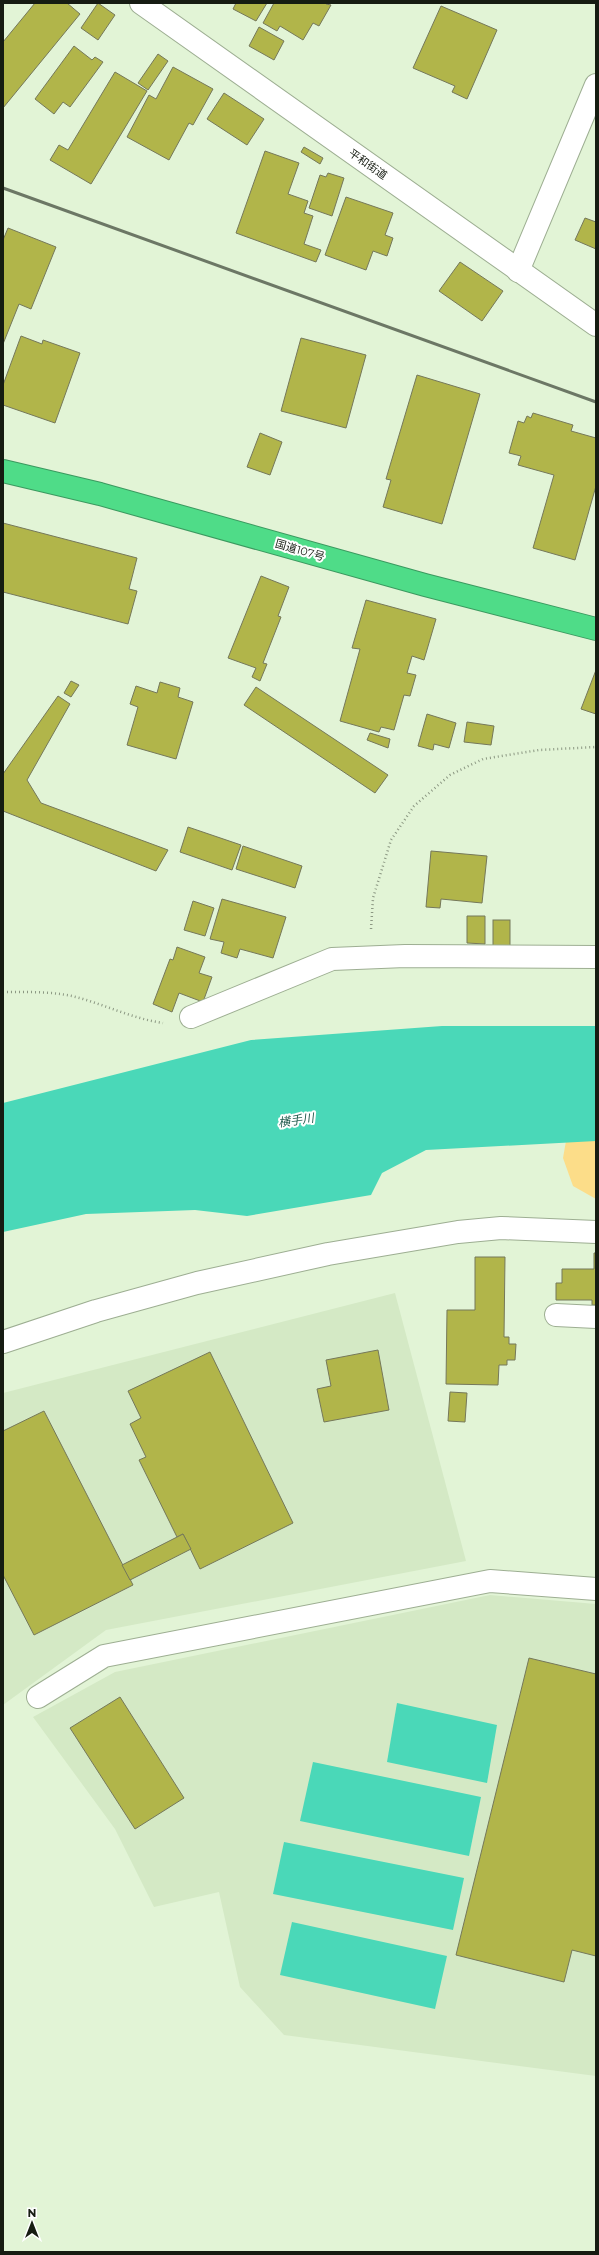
<svg xmlns="http://www.w3.org/2000/svg" width="599" height="2255" viewBox="0 0 599 2255" font-family="Montserrat,'Noto Sans JP',sans-serif">
<rect width="100%" height="100%" fill="#e2f4d6"/>
<g fill="#d4e9c5">
<polygon points="395,1293 466,1561 106,1630 3,1705 3,1393"/>
<polygon points="490,1595 596,1604 596,2076 284,2035 240,1987 219,1892 154,1907 115,1829 33,1717 115,1672"/>
</g>
<polygon fill="#fcdd89" points="566,1141 596,1141 596,1199 573,1186 563,1158"/>
<g fill="#4ad8b8">
<polygon points="442,1026 596,1026 596,1141 426,1150 382,1173 371,1195 247,1216 195,1210 86,1214 3,1232 3,1103 251,1040"/>
<polygon points="397,1703 497,1725 487,1783 387,1762"/>
<polygon points="313,1762 481,1797 469,1856 300,1821"/>
<polygon points="284,1842 464,1878 453,1930 273,1894"/>
<polygon points="292,1922 447,1956 435,2009 280,1975"/>
</g>
<g fill="#b1b54a" stroke="#75785a">
<polygon points="35,3 67,3 80,14 3,108 3,42"/>
<polygon points="98,3 115,15 98,40 81,28"/>
<polygon points="236,3 267,3 256,21 233,9"/>
<polygon points="274,3 327,3 326,4 331,5 319,26 313,23 303,40 280,26 277,31 263,23"/>
<polygon points="441,6 497,30 467,99 452,92 455,86 413,68"/>
<polygon points="259,27 284,41 274,60 249,46"/>
<polygon points="74,46 92,60 95,57 103,62 70,107 63,102 54,114 35,99"/>
<polygon points="158,54 168,61 148,90 138,83"/>
<polygon points="173,67 213,89 193,125 189,123 169,160 127,137 149,95 156,99"/>
<polygon points="115,72 147,91 91,184 50,160 59,145 68,150"/>
<polygon points="224,93 264,119 247,145 207,119"/>
<polygon points="304,147 323,158 320,164 301,152"/>
<polygon points="265,151 299,163 288,194 308,201 304,213 313,216 304,244 321,250 316,262 236,233"/>
<polygon points="328,173 344,178 332,216 309,208 320,175 326,177"/>
<polygon points="346,197 393,213 385,235 393,238 387,256 373,251 366,270 325,255"/>
<polygon points="585,218 596,222 596,249 575,240"/>
<polygon points="8,228 56,247 31,309 19,304 3,344 3,240"/>
<polygon points="460,262 503,291 482,321 439,291"/>
<polygon points="21,336 42,344 43,340 80,353 55,423 3,405 3,385"/>
<polygon points="301,338 366,355 346,428 281,411"/>
<polygon points="417,375 480,394 442,524 383,507 391,480 386,479"/>
<polygon points="533,413 573,425 571,431 596,438 596,486 575,560 533,548 554,475 518,465 521,456 509,453 518,421 524,423 527,416 531,418"/>
<polygon points="260,433 282,442 270,475 247,467"/>
<polygon points="3,523 137,558 129,589 137,591 128,624 3,592"/>
<polygon points="261,576 289,587 278,616 281,617 263,663 267,664 260,681 252,677 256,668 228,658"/>
<polygon points="366,600 436,619 424,660 412,656 407,673 416,675 410,696 404,695 394,730 381,727 379,732 340,721 360,649 352,648"/>
<polygon points="596,670 596,714 581,709"/>
<polygon points="71,681 79,685 71,697 64,693"/>
<polygon points="160,682 180,688 178,697 193,702 176,759 127,745 138,707 130,704 136,686 157,693"/>
<polygon points="256,687 388,775 375,793 244,705"/>
<polygon points="58,696 70,704 27,780 41,803 168,850 156,871 3,811 3,774"/>
<polygon points="427,714 456,723 449,748 434,744 433,750 418,746"/>
<polygon points="467,722 494,726 491,745 464,742"/>
<polygon points="370,733 390,739 388,748 367,740"/>
<polygon points="188,827 241,845 232,870 180,852"/>
<polygon points="243,846 302,866 295,888 236,869"/>
<polygon points="431,851 487,856 482,903 441,899 440,908 426,907"/>
<polygon points="222,899 286,917 273,958 240,949 237,958 221,953 224,942 210,939"/>
<polygon points="193,901 214,908 205,936 184,930"/>
<polygon points="467,916 485,916 485,944 467,943"/>
<rect x="493" y="920" width="17" height="26"/>
<polygon points="177,947 205,957 199,973 212,977 203,1002 179,993 172,1012 153,1004 170,959 173,960"/>
<polygon points="594,1253 596,1253 596,1305 592,1305 592,1300 556,1300 556,1283 562,1283 562,1269 594,1269"/>
<polygon points="475,1257 505,1257 504,1337 509,1337 509,1344 516,1344 515,1360 507,1360 507,1365 499,1365 498,1385 446,1384 447,1310 475,1310"/>
<polygon points="378,1350 389,1410 324,1422 317,1389 331,1386 326,1360"/>
<polygon points="210,1352 293,1523 200,1569 183,1534 177,1537 139,1460 146,1457 130,1424 141,1418 128,1391"/>
<polygon points="450,1392 467,1393 465,1422 448,1421"/>
<polygon points="44,1411 133,1585 34,1635 3,1575 3,1431"/>
<polygon points="183,1534 191,1549 130,1580 122,1565"/>
<polygon points="529,1658 596,1674 596,1956 572,1950 564,1982 456,1955"/>
<polygon points="120,1697 184,1798 135,1829 70,1728"/>
</g>
<g fill="none" stroke-linecap="round" stroke-linejoin="round">
<g stroke="#9dae92" stroke-width="24">
<g id="street">
<polyline points="141,3 596,325"/>
<polyline points="518,271 596,85"/>
<polyline points="191,1017 332,959 405,956 596,957"/>
<polyline points="556,1315 596,1317"/>
<polyline points="3,1342 96,1311 197,1283 328,1254 458,1232 501,1228 596,1232"/>
<polyline points="38,1697 104,1656 490,1581 596,1589"/>
</g>
</g>
<g stroke="#3b995f" stroke-width="24">
<polyline id="highway" points="3,471 100,494 425,585 596,629"/>
</g>
<g stroke="#8c9883" stroke-width="2.5" stroke-dasharray="1 3" stroke-linecap="butt">
<polyline points="371,929 373,898 391,840 414,806 450,775 483,759 539,750 596,747"/>
<path d="M 3,992 C 30,992 58,991 83,999 C 110,1007 135,1019 163,1023"/>
</g>
<use href="#street" stroke="#fff" stroke-width="22"/>
<use href="#highway" stroke="#4fdc88" stroke-width="22"/>
<polyline stroke="#6c7765" stroke-width="3" points="3,188 596,402"/>
</g>
<g text-anchor="middle" dominant-baseline="central" stroke-width="4" stroke-linejoin="round" paint-order="stroke">
<g font-size="11" fill="#161c12" stroke="#fff">
<text transform="translate(368 164) rotate(35)">平和街道</text>
<text transform="translate(300 550) rotate(16)">国道107号</text>
</g>
<g font-size="12" font-style="italic" fill="#215a4c" stroke="#fff">
<text transform="translate(296 1120) rotate(-8)">横手川</text>
</g>
</g>
<rect width="599" height="2255" fill="none" stroke="#161c12" stroke-width="8"/>
<g transform="translate(32 2223)" stroke="#ffffff" stroke-width="3" paint-order="stroke">
<path d="M0-3L7 15L0 10L-7 15Z" fill="#161c12"/>
<text y="-6" font-size="11" font-weight="bold" text-anchor="middle" fill="#161c12">N</text>
</g>
</svg>
